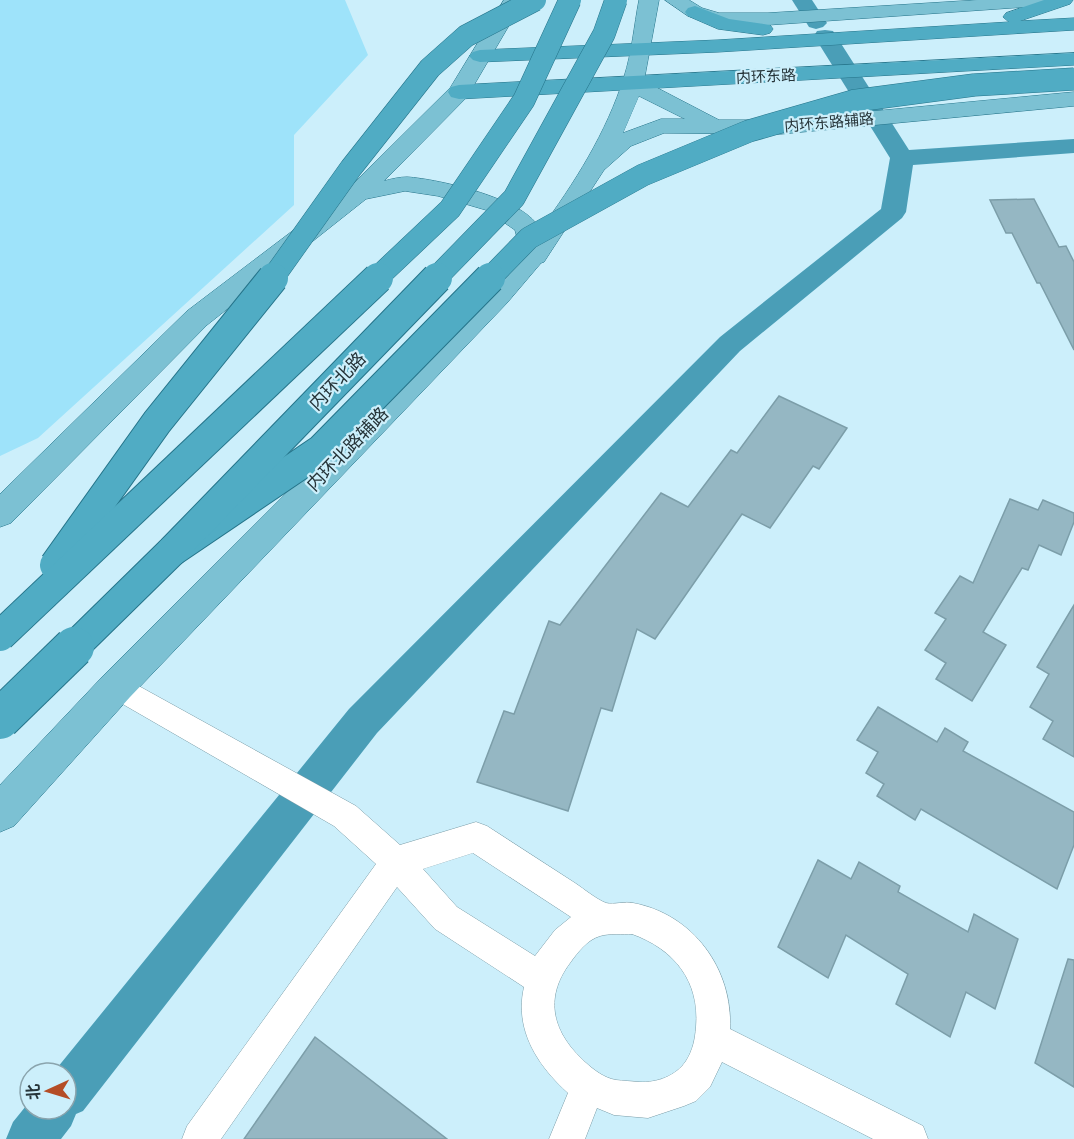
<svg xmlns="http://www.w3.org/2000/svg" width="1074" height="1139" viewBox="0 0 1074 1139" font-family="'Archivo Narrow','Noto Sans SC',sans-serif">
<rect width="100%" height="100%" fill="#cceffb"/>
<polygon fill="#9ee3fa" points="0,0 345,0 368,55 294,135 294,205 38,438 0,456"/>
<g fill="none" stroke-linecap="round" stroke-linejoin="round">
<g fill="#4a9eb7" fill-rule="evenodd">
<polygon points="792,0 812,0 827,23 823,27 816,29 809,27"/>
<polygon points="825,30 833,31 909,150 1074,139 1074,153 913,165 906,212 902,218 740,351 377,733 83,1111 76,1114 71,1126 61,1139 6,1139 13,1122 30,1101 30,1109 66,1109 66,1073 53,1073 349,709 720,337 881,209 890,158 814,36 817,31"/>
</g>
</g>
<g fill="#95b7c3" stroke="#7c9ea9" stroke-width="1.5">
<polygon points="1034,199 1059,247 1066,246 1074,262 1074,350 1040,283 1037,283 1012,233 1006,233 990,200"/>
<polygon points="779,396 847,428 819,469 813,466 770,528 742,514 655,639 637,629 612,711 601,708 568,811 477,782 504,711 514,714 549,621 560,625 661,493 688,507 731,450 737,453"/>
<polygon points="1010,499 1038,510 1043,500 1074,513 1074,522 1061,555 1039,545 1028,570 1022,568 983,632 1006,645 972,701 936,679 946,663 925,650 946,619 935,613 960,576 973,583"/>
<polygon points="1074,605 1074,757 1043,739 1053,721 1030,707 1049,674 1037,667"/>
<polygon points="878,707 937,742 945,728 968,742 963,751 1074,812 1074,845 1057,889 921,809 915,820 877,796 884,784 866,773 878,752 857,740"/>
<polygon points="818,860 851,879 859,862 900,886 898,892 968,932 974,914 1018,939 995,1009 966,992 950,1037 896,1004 908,974 846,935 828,978 778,947"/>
<polygon points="1068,959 1074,960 1074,1087 1035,1063"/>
<polygon points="315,1037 447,1139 244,1139"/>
</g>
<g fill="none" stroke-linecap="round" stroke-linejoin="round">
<g stroke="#7a9ca7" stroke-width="1">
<path id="minor" d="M 117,674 L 356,806 L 400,845 L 476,822 L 487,826 C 516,845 546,864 575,883 C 584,889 596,899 606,903 C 614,905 625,901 633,903 C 693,914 733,969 730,1029 L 923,1126 L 928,1139 L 873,1139 L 722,1062 L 710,1087 L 696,1101 L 684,1106 L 648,1118 L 614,1115 L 597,1108 L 585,1139 L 549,1139 L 568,1093 C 538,1066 514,1030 524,987 L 435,929 L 397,887 L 221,1139 L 182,1139 L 187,1126 L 376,864 L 334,826 L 107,695 L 103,686 L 107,677 ZM 473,853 L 571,917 L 555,930 L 535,956 L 457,907 L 423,869 ZM 632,934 C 674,949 700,981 696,1027 C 695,1039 693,1050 686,1061 C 676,1076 657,1083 639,1082 C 631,1081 623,1081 616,1080 C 604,1078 594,1070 585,1062 C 553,1033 543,999 570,963 C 578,952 587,940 600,936 C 610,933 622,935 632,934 Z"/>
</g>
<g stroke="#25748a" stroke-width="1">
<g id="primary">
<path d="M 504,0 L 524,0 L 467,97 L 384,181 C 391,179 400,177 407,177 C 438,179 528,199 540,230 C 574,184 607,132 624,77 C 632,52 634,26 639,0 L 659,0 L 644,81 L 719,120 L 781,120 L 1074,92 L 1074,106 L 781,134 L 664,133 L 631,146 L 604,170 L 544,262 L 541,263 L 507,303 L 130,697 L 14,826 L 0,832 L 0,785 L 104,675 L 489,291 L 521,253 L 515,230 L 486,210 L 438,196 L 405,191 L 366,199 L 207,325 L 11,523 L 0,527 L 0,494 L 187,311 L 349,188 L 450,88 ZM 639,96 L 685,119 L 661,119 L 623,133 Z"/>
<polygon points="665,0 689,0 702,8 719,13 768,13 978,0 1050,0 1047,4 1040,6 768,25 718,25 688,16"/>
</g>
</g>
<g stroke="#25748a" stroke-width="1">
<g id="trunk">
<polygon points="1044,0 1073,0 1070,4 1020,21 1074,18 1074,30 718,52 480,62 473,60 469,56 473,52 480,50 718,40 1009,22 1003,17 1006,13"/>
<polygon points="695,6 729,19 770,25 773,29 770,33 763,35 718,29 688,16 685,12 688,8"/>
<polygon points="1074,53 1074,65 459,99 451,97 448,92 451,87 459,85"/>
</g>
</g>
<use href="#minor" fill="#fff" fill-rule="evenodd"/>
<use href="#primary" fill="#7cc1d3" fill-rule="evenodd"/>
<use href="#trunk" fill="#50acc4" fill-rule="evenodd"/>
<g stroke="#25748a" stroke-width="23" stroke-linecap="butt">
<g id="trunk-bridge-far2">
<polyline points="272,279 351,168 430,68 466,36 535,0"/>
<polyline points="376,279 450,209 524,100 570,0"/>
<polyline points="435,279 514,198 604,34 616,0"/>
<polyline points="489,279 529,238 643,175 749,131 853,101 974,85 1074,79"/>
</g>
</g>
<g stroke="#25748a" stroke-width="32" stroke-linecap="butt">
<g id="trunk-bridge-far1">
<polyline points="172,551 321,450 490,278"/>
<polyline points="55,565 157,422 273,278"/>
<polyline points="0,636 378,278"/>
<polyline points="72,649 172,551 437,278"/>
</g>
</g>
<g stroke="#25748a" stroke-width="42" stroke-linecap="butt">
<polyline id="trunk-bridge" points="0,719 74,647"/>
</g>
<use href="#trunk-bridge-far2" stroke="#50acc4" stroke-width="22"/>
<use href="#trunk-bridge-far1" stroke="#50acc4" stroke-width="30"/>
<use href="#trunk-bridge" stroke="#50acc4" stroke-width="40"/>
</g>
<g text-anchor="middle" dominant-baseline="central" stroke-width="4.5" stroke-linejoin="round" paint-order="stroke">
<g font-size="15" fill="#263439" stroke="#cceffb">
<text transform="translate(766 76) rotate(-3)">内环东路</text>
<text transform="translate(829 122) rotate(-5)">内环东路辅路</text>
</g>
<g font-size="18" fill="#263439" stroke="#cceffb">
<text transform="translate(337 381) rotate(-46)">内环北路</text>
<text transform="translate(347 449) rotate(-46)">内环北路辅路</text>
</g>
</g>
<g transform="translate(48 1091) rotate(266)"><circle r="28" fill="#cceffb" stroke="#8aa4ad" stroke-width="1.5"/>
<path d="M0-4.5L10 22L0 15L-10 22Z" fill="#b44d26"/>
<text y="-9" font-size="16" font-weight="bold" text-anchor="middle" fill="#263439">北</text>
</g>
</svg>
